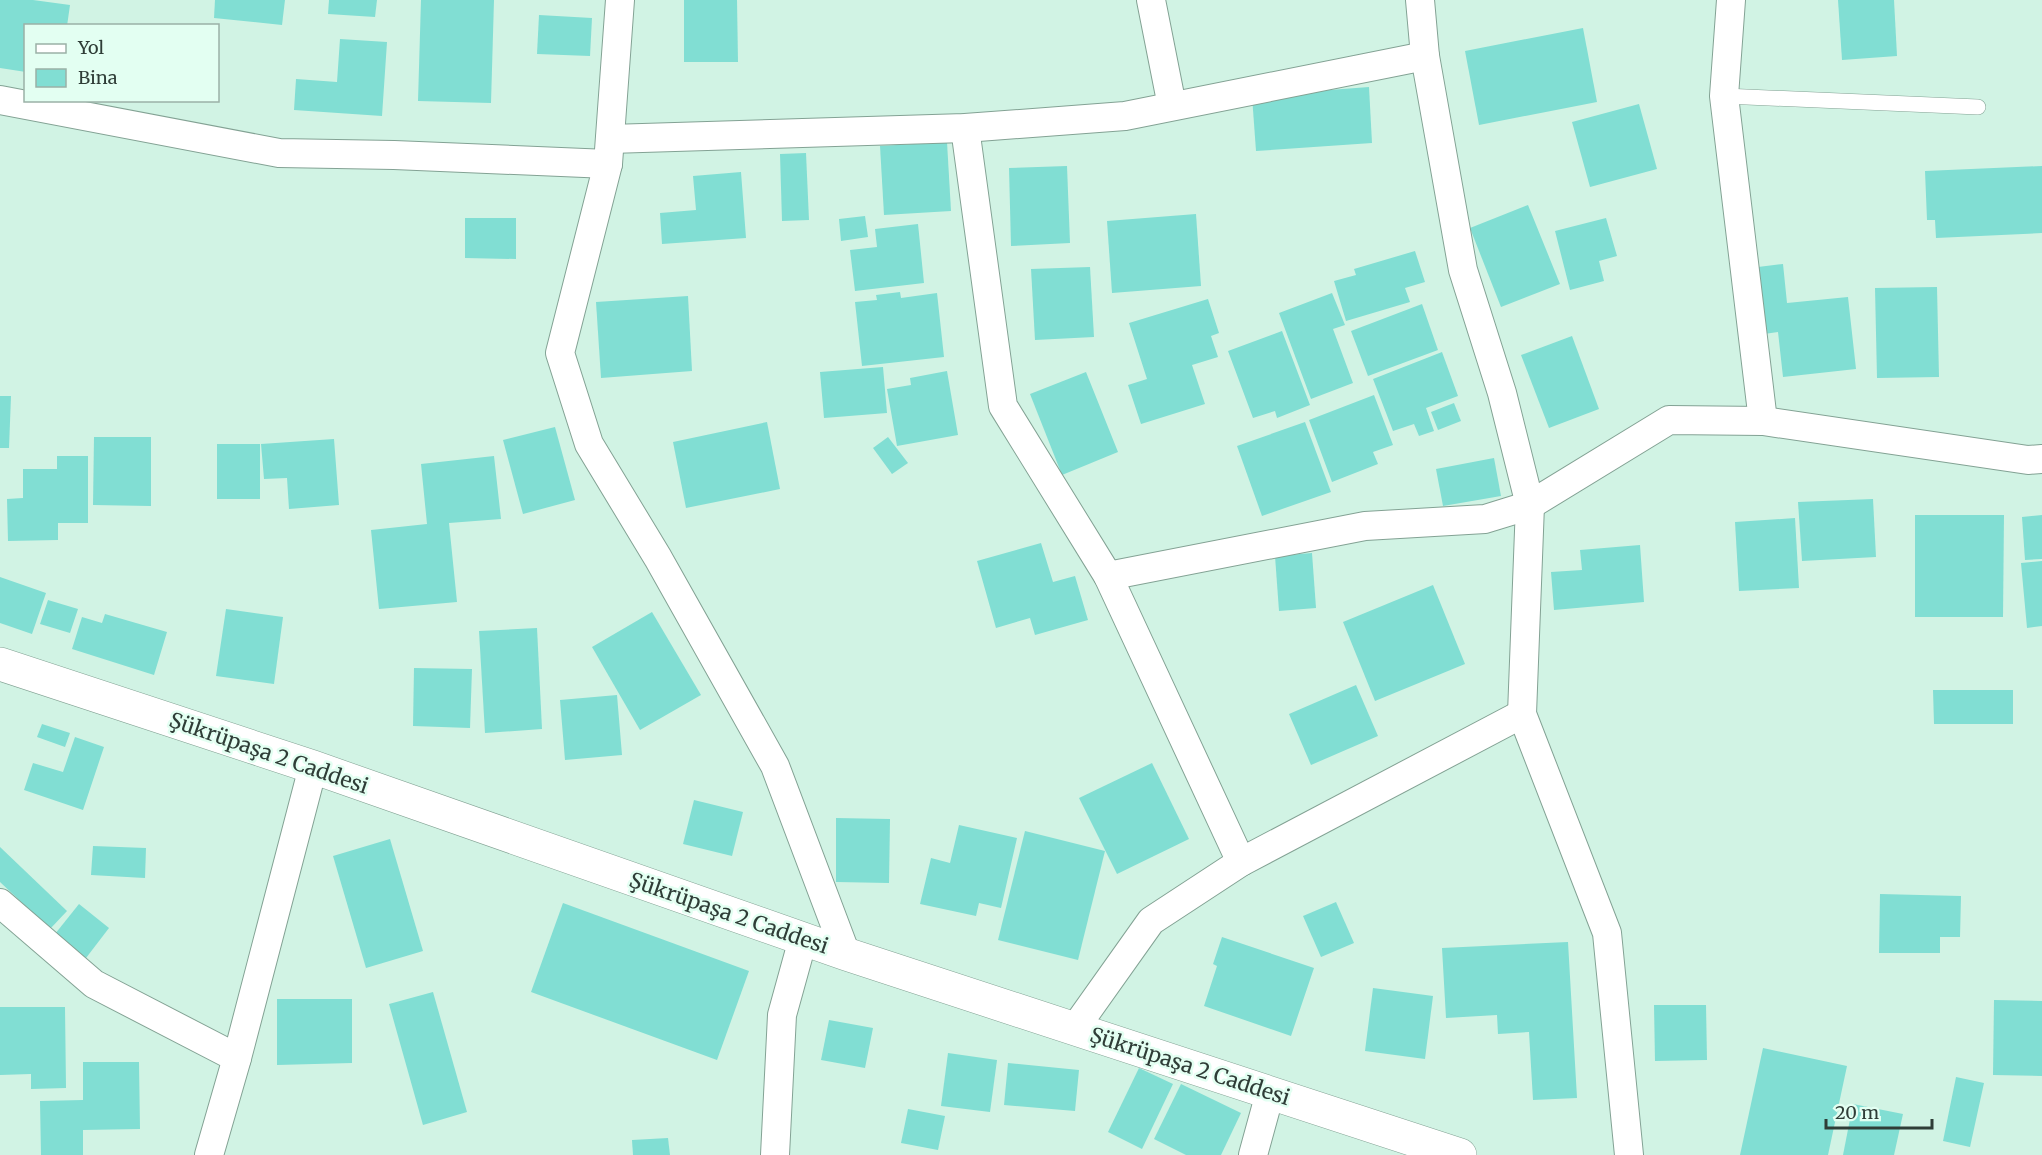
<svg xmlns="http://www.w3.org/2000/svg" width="2042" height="1155" viewBox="0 0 2042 1155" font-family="Merriweather,serif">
<rect width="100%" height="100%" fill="#d1f3e4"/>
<g fill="#81ded3">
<polygon points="0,0 33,0 70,5 67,26 26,26 26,72 0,68"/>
<polygon points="215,0 285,0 282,25 214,18"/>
<polygon points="329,0 377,0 375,17 328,14"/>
<polygon points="421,0 494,0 491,103 418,101"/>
<polygon points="684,0 737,0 738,62 684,62"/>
<polygon points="1838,0 1894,0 1897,56 1842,60"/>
<polygon points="539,15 592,18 590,56 537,54"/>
<polygon points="1583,28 1597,102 1479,125 1465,51"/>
<polygon points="340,39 387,42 382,116 294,110 296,79 337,82"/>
<polygon points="1369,87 1372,143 1256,151 1252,96"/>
<polygon points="1639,104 1657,169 1590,187 1572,122"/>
<polygon points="947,142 951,211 884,215 880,146"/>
<polygon points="806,153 809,220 782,221 780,154"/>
<polygon points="1067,166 1070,243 1011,246 1009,168"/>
<polygon points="2042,166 2042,233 1936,238 1935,220 1927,220 1925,171"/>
<polygon points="741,172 746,238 662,244 660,213 696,210 693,176"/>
<polygon points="1528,205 1560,284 1501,307 1470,228"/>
<polygon points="1196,214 1201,286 1112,293 1107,221"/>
<polygon points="865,216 868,237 841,241 839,219"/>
<polygon points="465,218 516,218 516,259 465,258"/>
<polygon points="1606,218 1617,256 1599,261 1604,281 1570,290 1555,231"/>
<polygon points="918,224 924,283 855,291 850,250 877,247 875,229"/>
<polygon points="1415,251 1425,282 1405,288 1410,302 1346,321 1334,281 1356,275 1354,269"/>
<polygon points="1783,264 1787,303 1848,297 1856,369 1783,377 1778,332 1764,334 1758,267"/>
<polygon points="1090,267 1094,337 1035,340 1031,269"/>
<polygon points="1937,287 1939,377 1877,378 1875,288"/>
<polygon points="900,292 901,298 937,293 944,357 862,366 855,302 877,300 876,295"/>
<polygon points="1332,293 1345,325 1333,329 1353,383 1311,399 1279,313"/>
<polygon points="688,296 692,371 601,378 596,302"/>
<polygon points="1208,299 1219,333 1211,336 1218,357 1192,365 1205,404 1141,424 1128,385 1147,379 1129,323"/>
<polygon points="1422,304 1438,350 1368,376 1351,331"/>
<polygon points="1282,331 1310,405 1277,418 1275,411 1253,418 1228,351"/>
<polygon points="1572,336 1599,409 1549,428 1521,355"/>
<polygon points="1442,352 1458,396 1426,408 1434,431 1419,436 1414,424 1393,431 1373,379"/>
<polygon points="883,367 887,413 824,418 820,372"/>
<polygon points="947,371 958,435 897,446 887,389 911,385 910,378"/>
<polygon points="1086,372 1118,452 1062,475 1030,394"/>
<polygon points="1374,395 1393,445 1373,452 1378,464 1332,482 1309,420"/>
<polygon points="0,396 11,396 9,448 0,448"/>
<polygon points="1454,403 1461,421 1438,430 1431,412"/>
<polygon points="767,422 780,489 686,508 673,442"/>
<polygon points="1305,422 1331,492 1262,516 1237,446"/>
<polygon points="555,427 575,500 523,514 503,440"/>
<polygon points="94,437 151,437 151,506 93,505"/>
<polygon points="888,437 908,463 892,474 873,448"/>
<polygon points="334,439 339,505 289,509 287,478 264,479 261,444"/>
<rect x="217" y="444" width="43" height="55"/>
<polygon points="57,456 88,456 88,523 58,523 58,540 8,541 7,499 23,498 23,469 57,469"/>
<polygon points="494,456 501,519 449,523 457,602 379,609 371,530 427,524 421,464"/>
<polygon points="1494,458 1501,496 1443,506 1436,469"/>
<polygon points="1873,499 1876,557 1802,561 1798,502"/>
<polygon points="1915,515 2004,515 2003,617 1915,617"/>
<polygon points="2042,515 2042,559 2025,560 2022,517"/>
<polygon points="1795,518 1799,588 1739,591 1735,522"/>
<polygon points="1041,543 1053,582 1075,576 1088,620 1035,635 1030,618 996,628 977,561"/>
<polygon points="1640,545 1644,602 1554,610 1551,572 1582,570 1580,550"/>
<polygon points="1312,553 1316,608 1279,611 1275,556"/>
<polygon points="2042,561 2042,626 2027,628 2021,563"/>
<polygon points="0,577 46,593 32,634 0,623"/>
<polygon points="1433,585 1465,664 1375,701 1343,622"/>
<polygon points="48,600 78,609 70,633 40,624"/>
<polygon points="226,609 283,617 274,684 216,676"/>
<polygon points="652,612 701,695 640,730 592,647"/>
<polygon points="105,614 167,632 154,675 72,649 82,617 102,623"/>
<polygon points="537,628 542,729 485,733 479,631"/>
<polygon points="414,668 472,669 470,728 413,726"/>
<polygon points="1356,685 1378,736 1311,765 1289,714"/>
<polygon points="1933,690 2013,690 2013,724 1934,724"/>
<polygon points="617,695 622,755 565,760 560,700"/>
<polygon points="42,724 70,733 65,747 37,737"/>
<polygon points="75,737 104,747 83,810 24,790 33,763 63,772"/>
<polygon points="1152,763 1189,839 1117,874 1079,798"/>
<polygon points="694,800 743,812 732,856 683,844"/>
<polygon points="836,818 890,819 889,883 836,882"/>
<polygon points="959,825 1017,838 1001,908 979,903 976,916 920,904 931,858 950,863"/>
<polygon points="1025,831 1105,851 1078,960 998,940"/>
<polygon points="390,839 423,951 366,968 333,856"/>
<polygon points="93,846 146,848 145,878 91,875"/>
<polygon points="0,847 67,911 50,929 0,882"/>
<polygon points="1880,894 1961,896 1960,937 1940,937 1940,953 1879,953"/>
<polygon points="1336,902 1354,943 1321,957 1303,916"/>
<polygon points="563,903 749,971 717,1060 531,992"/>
<polygon points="79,904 109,928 86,958 55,934"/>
<polygon points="1222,937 1314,968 1291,1036 1204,1006 1217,966 1213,964"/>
<polygon points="1568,942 1577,1098 1533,1100 1529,1032 1498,1034 1497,1015 1446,1018 1442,948"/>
<polygon points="1373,988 1433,996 1425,1059 1365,1051"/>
<polygon points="433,992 467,1112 423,1125 389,1004"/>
<polygon points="277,999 352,999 352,1063 277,1065"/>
<polygon points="1994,1000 2042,1001 2042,1076 1993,1075"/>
<polygon points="1654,1005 1706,1005 1707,1060 1655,1061"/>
<polygon points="0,1007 65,1007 66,1088 31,1089 31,1074 0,1075"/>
<polygon points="829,1020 873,1028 865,1068 821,1060"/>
<polygon points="1763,1048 1847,1066 1828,1155 1740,1155"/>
<polygon points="948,1053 997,1060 990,1112 941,1106"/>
<polygon points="83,1062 139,1062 140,1129 83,1130 83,1155 41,1155 40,1101 83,1100"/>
<polygon points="1008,1063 1079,1070 1075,1111 1004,1105"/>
<polygon points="1139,1068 1173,1084 1142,1149 1108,1132"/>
<polygon points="1956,1077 1984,1083 1970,1147 1943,1141"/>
<polygon points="1181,1084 1241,1113 1221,1155 1186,1155 1154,1139"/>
<polygon points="1853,1104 1903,1114 1894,1155 1843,1155"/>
<polygon points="908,1109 945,1116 938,1150 901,1143"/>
<polygon points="668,1138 670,1155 633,1155 632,1140"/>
</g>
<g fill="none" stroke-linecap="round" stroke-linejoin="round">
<g stroke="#83a294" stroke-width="16">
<polyline id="lane" points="1724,96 1978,107"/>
</g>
<g stroke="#83a294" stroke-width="30">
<g id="street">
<polyline points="620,0 608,164 560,353 589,444 658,558 775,766 846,954"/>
<polyline points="1151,0 1172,106"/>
<polyline points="1420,0 1425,56 1463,270 1502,393 1530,505 1522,714 1607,933 1629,1155"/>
<polyline points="1731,0 1724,96 1763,421"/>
<polyline points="0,100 279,153 394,155 608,164"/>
<polyline points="965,128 1003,406 1108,576 1241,862"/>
<polyline points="610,139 965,128 1125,116 1425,56"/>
<polyline points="1108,576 1365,526 1485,519 1530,505 1669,420 1763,421 2028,460 2042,459"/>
<polyline points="0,903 94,984 237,1058"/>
<polyline points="1075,1028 1151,921 1241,862 1522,714"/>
<polyline points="209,1155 237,1058 313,767"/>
<polyline points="775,1155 782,1015 803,939"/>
<polyline points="1253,1155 1270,1093"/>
</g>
</g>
<g stroke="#83a294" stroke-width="34">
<polyline id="secondary" points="0,664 313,767 846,954 1460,1155"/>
</g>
<use href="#lane" stroke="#fff" stroke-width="15"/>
<use href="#street" stroke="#fff" stroke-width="28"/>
<use href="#secondary" stroke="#fff" stroke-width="33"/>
</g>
<g text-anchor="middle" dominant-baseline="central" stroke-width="5" stroke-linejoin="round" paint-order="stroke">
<g font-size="21" fill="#2f3d37" stroke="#e3fff2">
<text transform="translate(269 753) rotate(19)">Şükrüpaşa 2 Caddesi</text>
<text transform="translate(729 913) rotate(19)">Şükrüpaşa 2 Caddesi</text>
<text transform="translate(1190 1066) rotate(18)">Şükrüpaşa 2 Caddesi</text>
</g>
</g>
<rect x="24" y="24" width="195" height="78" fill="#e3fff2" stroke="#9bb1a7" stroke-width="1.5"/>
<rect x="36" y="44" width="30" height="9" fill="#ffffff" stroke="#9bb1a7" stroke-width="1.5"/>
<text x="78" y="54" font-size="18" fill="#2f3d37">Yol</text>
<rect x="36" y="69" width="30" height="18" fill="#81ded3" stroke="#9bb1a7" stroke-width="1.5"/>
<text x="78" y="84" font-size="18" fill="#2f3d37">Bina</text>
<path d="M1826 1119v9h106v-9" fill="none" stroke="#2f3d37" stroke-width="3"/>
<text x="1835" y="1119" font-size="18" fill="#2f3d37" stroke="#e3fff2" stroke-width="4.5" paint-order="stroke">20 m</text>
</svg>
